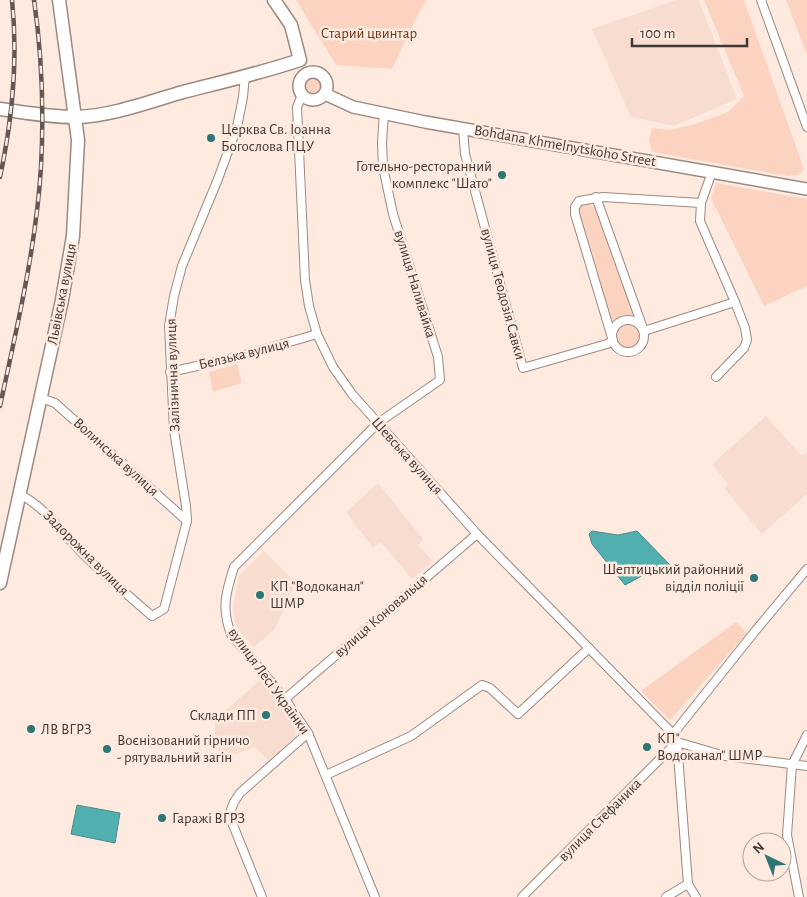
<svg xmlns="http://www.w3.org/2000/svg" width="807" height="897" viewBox="0 0 807 897" font-family="'Alegreya Sans',sans-serif">
<rect width="100%" height="100%" fill="#ffeae0"/>
<g fill="#f8dccf">
<polygon points="676,0 699,0 737,99 674,126 631,117 592,29"/>
<polygon points="766,416 801,455 807,453 807,494 762,534 724,488 728,484 712,464"/>
<polygon points="378,483 423,539 418,545 433,561 412,579 381,542 373,548 346,512"/>
<polygon points="264,551 296,583 275,629 254,647 241,633 235,622 233,608 239,576"/>
<polygon points="260,680 295,721 296,735 269,761 255,747 222,759 215,737 215,720"/>
</g>
<g fill="#fbd3c0">
<polygon points="296,0 427,0 419,12 392,69 336,65"/>
<polygon points="704,0 744,0 804,169 798,175 787,176 652,152 649,141 652,128 670,130 695,124 728,112 744,96"/>
<polygon points="786,0 807,0 807,55"/>
<circle cx="313" cy="86" r="8"/>
<polygon points="716,183 807,199 807,286 764,306 711,198"/>
<polygon points="584,204 589,204 595,208 634,312 632,316 613,323 609,321 577,215 579,208"/>
<circle cx="628" cy="336" r="12"/>
<polygon points="237,364 242,383 213,392 209,372"/>
<polygon points="736,622 747,633 670,720 641,691"/>
</g>
<g fill="#51afaf" stroke="#4c8b8a">
<polygon points="592,531 618,535 637,531 673,568 665,572 653,570 625,585 592,544 589,534"/>
<polygon points="77,805 120,813 115,843 71,834"/>
</g>
<g fill="none" stroke-linecap="round" stroke-linejoin="round">
<g stroke="#9c8980" stroke-width="10">
<g id="street">
<polyline points="761,0 807,127"/>
<polyline points="302,95 297,107 305,280 309,306 317,334 333,367 352,394 477,534 673,734 677,742 688,884 696,897"/>
<polyline points="463,128 465,154 523,368 607,344 613,341 575,214 575,207 579,201 603,197 701,203"/>
<polyline points="712,172 701,203 700,221 735,302 745,328 747,340 744,348 716,377"/>
<polyline points="596,197 644,331 735,302"/>
<circle cx="628" cy="336" r="16"/>
<polyline points="170,372 238,357 317,334"/>
<polyline points="41,398 55,403 187,521"/>
<path d="M 19,494 C 46,507 62,533 83,554 C 105,576 129,596 152,616 L 164,609 L 187,521 L 186,506 L 174,430 L 169,326 L 174,296 L 182,266 L 218,179 L 237,127 L 243,97 L 245,75"/>
<polyline points="285,699 477,534"/>
<polyline points="673,734 756,630 807,569"/>
<polyline points="677,742 725,756 807,766"/>
<polyline points="326,775 411,736 482,685 490,688 518,714 589,648"/>
<polyline points="262,897 229,815 234,802 240,793 308,733"/>
<path d="M 375,897 L 308,733 L 285,699 L 231,634 C 221,608 226,592 234,567 L 378,423 L 440,380 L 438,357 L 393,214 L 383,167 L 382,143 L 384,113"/>
<polyline points="522,897 677,742"/>
<polyline points="666,897 688,884"/>
<polyline points="799,897 787,835 792,765 807,735"/>
</g>
</g>
<g stroke="#9c8980" stroke-width="14">
<g id="secondary">
<circle cx="313" cy="86" r="14"/>
<polyline points="325,94 353,107 425,122 807,189"/>
</g>
</g>
<g stroke="#9c8980" stroke-width="15">
<g id="primary">
<path d="M 0,109 C 25,113 50,117 76,117 C 112,116 148,102 183,92 C 222,82 261,73 300,60 L 291,25 L 274,0"/>
<polyline points="0,583 62,300 73,236 78,140 59,0"/>
</g>
</g>
<use href="#street" stroke="#fff" stroke-width="8"/>
<use href="#secondary" stroke="#fff" stroke-width="11"/>
<use href="#primary" stroke="#fff" stroke-width="12"/>
<g stroke="#625853" stroke-width="4.5">
<g id="rail">
<path d="M 0,177 C 12,121 18,57 12,0"/>
<path d="M 0,406 C 17,327 36,248 41,167 C 44,111 42,55 34,0"/>
</g>
</g>
<use href="#rail" stroke="#ffeae0" stroke-width="2.5" stroke-dasharray="8" stroke-linecap="butt"/>
</g>
<g fill="#2c7676" stroke="#ffeae0" stroke-width="2">
<circle cx="211" cy="138" r="5"/>
<circle cx="502" cy="175" r="5"/>
<circle cx="754" cy="578" r="5"/>
<circle cx="260" cy="595" r="5"/>
<circle cx="266" cy="715" r="5"/>
<circle cx="31" cy="729" r="5"/>
<circle cx="647" cy="747" r="5"/>
<circle cx="107" cy="749" r="5"/>
<circle cx="162" cy="818" r="5"/>
</g>
<g text-anchor="middle" dominant-baseline="central" stroke-width="5" stroke-linejoin="round" paint-order="stroke">
<g font-size="15" fill="#713614" stroke="#ffeae0">
<text x="369" y="33">Старий цвинтар</text>
</g>
<g font-size="15" fill="#403834" stroke="#ffeae0" text-anchor="start">
<text x="221" y="129">Церква Св. Іоанна<tspan x="221" dy="17">Богослова ПЦУ</tspan></text>
<text x="492" y="166" text-anchor="end">Готельно-ресторанний<tspan x="492" dy="17">комплекс "Шато"</tspan></text>
<text x="744" y="569" text-anchor="end">Шептицький районний<tspan x="744" dy="17">відділ поліції</tspan></text>
<text x="270" y="586">КП "Водоканал"<tspan x="270" dy="17">ШМР</tspan></text>
<text x="256" y="715" text-anchor="end">Склади ПП</text>
<text x="41" y="729">ЛВ ВГРЗ</text>
<text x="657" y="738">КП"<tspan x="657" dy="17">Водоканал" ШМР</tspan></text>
<text x="117" y="740">Воєнізований гірничо<tspan x="117" dy="17">- рятувальний загін</tspan></text>
<text x="172" y="818">Гаражі ВГРЗ</text>
</g>
<g font-size="15" fill="#403834" stroke="#ffeae0">
<text transform="translate(565 146) rotate(10)">Bohdana Khmelnytskoho Street</text>
<text transform="translate(415 284) rotate(73)">вулиця Наливайка</text>
<text transform="translate(62 294) rotate(-79)">Львівська вулиця</text>
<text transform="translate(503 294) rotate(75)">вулиця Теодозія Савки</text>
<text transform="translate(244 354) rotate(-14)">Белзька вулиця</text>
<text transform="translate(173 375) rotate(-92)">Залізнична вулиця</text>
<text transform="translate(407 456) rotate(48)">Шевська вулиця</text>
<text transform="translate(116 457) rotate(42)">Волинська вулиця</text>
<text transform="translate(86 553) rotate(45)">Задорожна вулиця</text>
<text transform="translate(381 616) rotate(-41)">вулиця Коновальця</text>
<text transform="translate(269 681) rotate(54)">вулиця Лесі Українки</text>
<text transform="translate(600 820) rotate(-45)">вулиця Стефаника</text>
</g>
</g>
<g transform="translate(767 857) rotate(317)"><circle r="24" fill="#ffeae0" stroke="#b3a39b"/>
<path d="M0-4L9 19L0 12L-9 19Z" fill="#2c7676"/>
<text y="-8" font-size="14" font-weight="bold" text-anchor="middle" fill="#403834">N</text>
</g>
<path d="M632 38v8h115v-8" fill="none" stroke="#403834" stroke-width="2.5"/>
<text x="640" y="38" font-size="15" fill="#403834" stroke="#ffeae0" stroke-width="4" paint-order="stroke">100 m</text>
</svg>
